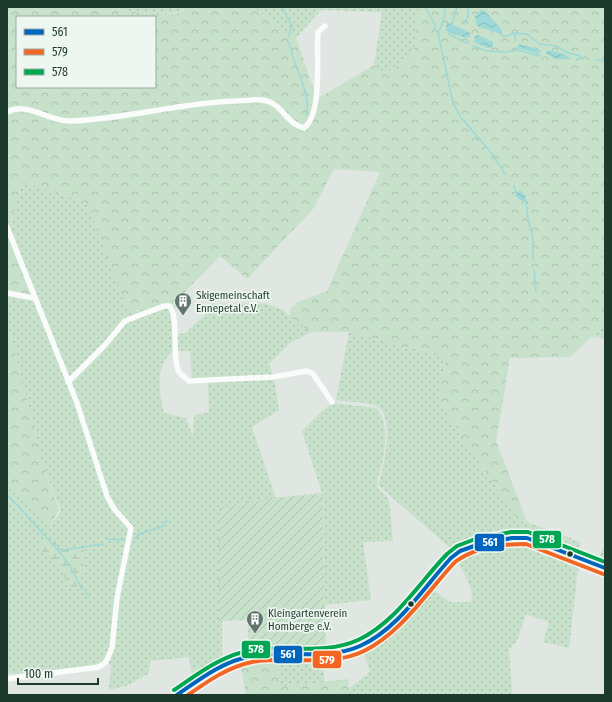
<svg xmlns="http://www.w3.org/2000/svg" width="612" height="702" viewBox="0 0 612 702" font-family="'Fira Sans Condensed',sans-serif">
<defs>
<pattern id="grass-dots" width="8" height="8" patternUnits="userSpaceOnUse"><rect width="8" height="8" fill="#c7e1ca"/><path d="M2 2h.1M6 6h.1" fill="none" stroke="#aac2ae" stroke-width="1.8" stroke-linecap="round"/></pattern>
<pattern id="forest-crowns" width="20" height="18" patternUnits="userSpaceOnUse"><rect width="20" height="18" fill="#c7e1ca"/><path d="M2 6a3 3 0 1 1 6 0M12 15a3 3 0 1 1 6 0" fill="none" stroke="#aac2ae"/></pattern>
<pattern id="wetland-marsh" width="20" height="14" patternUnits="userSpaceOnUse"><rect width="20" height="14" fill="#c7e1ca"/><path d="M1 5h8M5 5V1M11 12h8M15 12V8" fill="none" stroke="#aac2ae"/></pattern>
<pattern id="garden-furrows" width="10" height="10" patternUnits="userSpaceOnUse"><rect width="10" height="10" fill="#c7e1ca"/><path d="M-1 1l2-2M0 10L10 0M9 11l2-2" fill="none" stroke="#aac2ae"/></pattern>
<pattern id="water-waves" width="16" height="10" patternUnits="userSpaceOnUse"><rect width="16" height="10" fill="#9cd9d8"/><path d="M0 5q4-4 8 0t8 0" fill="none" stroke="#86bbba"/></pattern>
</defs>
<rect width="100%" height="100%" fill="#e0e6e2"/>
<g fill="url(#grass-dots)">
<path d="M 124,7 L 193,7 C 169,17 149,14 123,10 Z"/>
<polygon points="253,7 419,7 413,56 385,73 374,65 382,12 321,10 296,38"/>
<path d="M 22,182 L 87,203 L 128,312 L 180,304 L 171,311 L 172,335 L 185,333 L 212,308 L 212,304 L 264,303 L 281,309 L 311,332 L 290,343 L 269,364 L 273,376 L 192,380 L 190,351 L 173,351 C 154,367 159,392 164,413 L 186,418 L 193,437 L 194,415 L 209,412 L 208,381 L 274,378 L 279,410 L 252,427 L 276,498 L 254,500 L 219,621 L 222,621 L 222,663 L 216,666 L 195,681 L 193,679 L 189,657 L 150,661 L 149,673 L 129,685 L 109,690 L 111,664 L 12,674 L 7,672 L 7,476 L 16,467 L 50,526 L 61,511 L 43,465 L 7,319 L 7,301 L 30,298 L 12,221 Z"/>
<polygon points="600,241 605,243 605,266"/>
<polygon points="605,324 605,338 592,337"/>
<path d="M 349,332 L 446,357 L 438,401 L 519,521 L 527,522 L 581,542 L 576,553 C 562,547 547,540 533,536 C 512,531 473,542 455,552 L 378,485 C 383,469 397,416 376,406 C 368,402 347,402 336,400 Z"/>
<path d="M 333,403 L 376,408 C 388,418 386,444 383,459 C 381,468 377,477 377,487 L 389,500 L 393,541 L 363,542 L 371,600 L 325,605 L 322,493 L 302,431 L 322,411 Z"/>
<path d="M 516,540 L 528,541 L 579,560 L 569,648 L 543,642 L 549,622 L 526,614 L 517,641 L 509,649 L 512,695 L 349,695 L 349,688 L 370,672 L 362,648 L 377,639 L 429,587 L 450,602 L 471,602 C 475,588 462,570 456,559 C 474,547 495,543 516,540 Z"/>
<polygon points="605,544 605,564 597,562"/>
<polygon points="321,656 325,682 280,687 277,657"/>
</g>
<g fill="url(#forest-crowns)" fill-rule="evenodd">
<path d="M 7,7 L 112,7 L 120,9 L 120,7 L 124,7 L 124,11 L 152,14 L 175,14 L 193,7 L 253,7 L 296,38 L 317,99 L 374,65 L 385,73 L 413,56 L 419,7 L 605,7 L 605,243 L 600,242 L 605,266 L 605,324 L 570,357 L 510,358 L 496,441 L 527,522 L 519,521 L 438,401 L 446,357 L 349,332 L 311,332 L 290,317 L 290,309 L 298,302 L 327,291 L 380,172 L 334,169 L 314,208 L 247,279 L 220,256 L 173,304 L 128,312 L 87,203 L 22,182 L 12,221 L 30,298 L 7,301 ZM 17,17 L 155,17 L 155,87 L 17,87 Z"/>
<polygon points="7,319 43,465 59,510 50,525 7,482"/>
<polygon points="277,657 280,687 348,679 349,695 246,695 240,662 253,659"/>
</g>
<path fill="url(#wetland-marsh)" d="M 43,539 L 58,541 L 56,548 L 64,550 L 84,547 C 84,563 84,580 73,591 L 56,564 L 48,559 L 39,546 Z"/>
<polygon fill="url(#garden-furrows)" points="322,493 326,651 248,654 248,620 219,621 219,508 254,500"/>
<g fill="url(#water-waves)">
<polygon points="481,10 484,10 502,30 501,34 477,26 475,16"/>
<polygon points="449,23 470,33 470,37 466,38 446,31 446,25"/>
<polygon points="478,35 493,42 493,47 488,48 474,42 475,36"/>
<polygon points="519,44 541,50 539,54 517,48"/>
<polygon points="547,50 564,54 571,59 555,59 546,53"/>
<polygon points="520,190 525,195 526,202 520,200 515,195"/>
</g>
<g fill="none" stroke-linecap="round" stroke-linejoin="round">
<g stroke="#9cd9d8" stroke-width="1.5">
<polyline points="282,7 292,26 289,36"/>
<polyline points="425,7 435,25 434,31"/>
<path d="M 445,7 C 446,12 441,29 438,33 L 453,103 L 460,116 L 492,154 L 505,174"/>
<polyline points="475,7 476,7"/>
<polyline points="452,24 457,7"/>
<polyline points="464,24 468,17 468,7"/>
<polyline points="449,32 450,35 467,43"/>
<polyline points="514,33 516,41"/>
<polyline points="501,34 504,37 514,33 527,34 539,44 556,46 568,53 580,56 581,58"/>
<path d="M 289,42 C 292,64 313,96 306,115"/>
<polyline points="473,46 487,51 506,52 517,50 540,56"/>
<polyline points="576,60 581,58"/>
<polyline points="596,60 605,61"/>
<polyline points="514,186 516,192"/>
<polyline points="526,202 528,219 533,238 533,260"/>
<polyline points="534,270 536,292"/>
<polyline points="7,494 56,548 64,550 103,544"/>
<polyline points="106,539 125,540"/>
<polyline points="135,539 139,534 163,526 167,520"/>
<polyline points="57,549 69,564 82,589"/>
<polyline points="85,593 89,596"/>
</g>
<g stroke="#fafbfb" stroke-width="5.5">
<path d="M 7,112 C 29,101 48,122 71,121 C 126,119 179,103 234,101 C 243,101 253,99 262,100 C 282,102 286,124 304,128 C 323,114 316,54 318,32 L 325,26"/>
<polyline points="7,227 77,403 107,496 114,509 131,528 117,598 112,648 106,662 99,667 7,679"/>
<polyline points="7,293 34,298"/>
<path d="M 68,382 L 104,346 L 125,321 L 164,306 L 169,306 C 179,314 172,354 178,370 C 180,374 185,378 189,381 L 273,377 L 307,371 L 313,374 L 332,402"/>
<path d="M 177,695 C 201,679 223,661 252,656 C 288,650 326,661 360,646 C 397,629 424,585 451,558 L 460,551 L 480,544 L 512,538 L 527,538 L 605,568"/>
</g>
<g stroke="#edf6f0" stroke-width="7">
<path id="bus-1" d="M 177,695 C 200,679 223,661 252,656 C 287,650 326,661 360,646 C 398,629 423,588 451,558 L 460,551 L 480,544 L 512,538 L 527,538 L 605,568"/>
</g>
<g stroke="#edf6f0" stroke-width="7">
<path id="bus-2" d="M 188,695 C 208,681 228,667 252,662 C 289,655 329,668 364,651 C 402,632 426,593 455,562 C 474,548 503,544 526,544 L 603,574"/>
</g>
<g stroke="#edf6f0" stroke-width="7">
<path id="bus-3" d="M 174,690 C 198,674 222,655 252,650 C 286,645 325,655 358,640 C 395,623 419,583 447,554 L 457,546 L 478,538 L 511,532 L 528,532 L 605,562"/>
</g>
<use href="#bus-1" stroke="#0065bd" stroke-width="4"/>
<use href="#bus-2" stroke="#f26522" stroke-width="4"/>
<use href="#bus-3" stroke="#00a651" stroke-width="4"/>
</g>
<defs>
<g id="building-pin" transform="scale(0.9)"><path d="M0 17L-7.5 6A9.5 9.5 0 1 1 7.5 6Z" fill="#61766c" stroke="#edf6f0"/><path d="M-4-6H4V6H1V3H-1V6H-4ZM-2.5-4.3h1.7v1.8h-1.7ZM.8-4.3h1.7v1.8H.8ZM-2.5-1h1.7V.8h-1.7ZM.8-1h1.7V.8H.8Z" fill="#fff"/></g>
</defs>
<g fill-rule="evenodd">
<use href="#building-pin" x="183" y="301"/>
<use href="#building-pin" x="255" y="619"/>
</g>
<g fill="#1d3a2d" stroke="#edf6f0" stroke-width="1.5">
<circle cx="570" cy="554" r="3.5"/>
<circle cx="411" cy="604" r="3.5"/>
</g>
<g text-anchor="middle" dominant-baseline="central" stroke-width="3.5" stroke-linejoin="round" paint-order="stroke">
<g font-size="11" fill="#1d3a2d" stroke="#edf6f0" text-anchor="start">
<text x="196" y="295">Skigemeinschaft<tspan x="196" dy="13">Ennepetal e.V.</tspan></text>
<text x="268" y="613">Kleingartenverein<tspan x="268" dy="13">Homberge e.V.</tspan></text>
</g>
</g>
<g stroke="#edf6f0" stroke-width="1.5">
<rect x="532" y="530" width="30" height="19" rx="4" fill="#00a651"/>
<rect x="474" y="533" width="31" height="19" rx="4" fill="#0065bd"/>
<rect x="241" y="640" width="30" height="19" rx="4" fill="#00a651"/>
<rect x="273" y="645" width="30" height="19" rx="4" fill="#0065bd"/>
<rect x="312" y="650" width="30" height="19" rx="4" fill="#f26522"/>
</g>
<g font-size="11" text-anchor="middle" font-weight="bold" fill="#fff">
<text x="547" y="543">578</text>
<text x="490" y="546">561</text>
<text x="256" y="653">578</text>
<text x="288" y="658">561</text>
<text x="327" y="664">579</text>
</g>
<rect width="612" height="702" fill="none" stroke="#1d3a2d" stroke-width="16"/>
<rect x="16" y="16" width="140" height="72" fill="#edf6f0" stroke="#9aaba2"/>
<rect x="24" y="29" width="20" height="6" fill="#0065bd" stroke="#9aaba2"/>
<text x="52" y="36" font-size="12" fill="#1d3a2d">561</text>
<rect x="24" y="49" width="20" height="6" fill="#f26522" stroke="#9aaba2"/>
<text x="52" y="56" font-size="12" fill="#1d3a2d">579</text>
<rect x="24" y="69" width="20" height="6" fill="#00a651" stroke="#9aaba2"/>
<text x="52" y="76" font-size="12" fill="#1d3a2d">578</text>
<path d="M18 678v6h80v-6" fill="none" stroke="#1d3a2d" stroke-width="2"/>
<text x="24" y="678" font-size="12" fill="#1d3a2d" stroke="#edf6f0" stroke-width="3" paint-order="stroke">100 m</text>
</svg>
